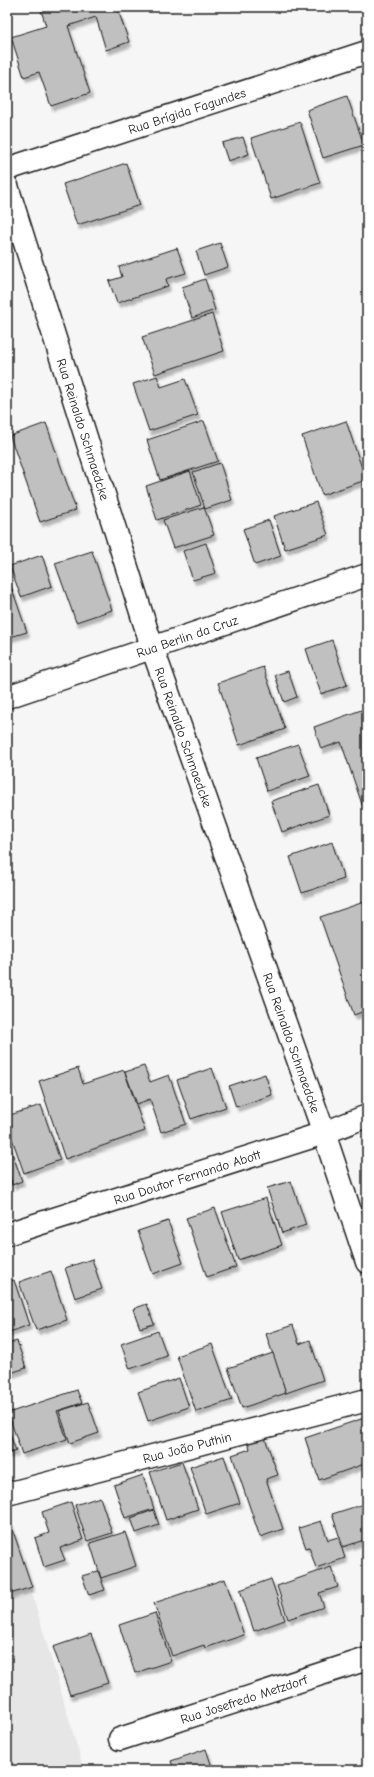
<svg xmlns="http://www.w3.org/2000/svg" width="374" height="1777" viewBox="0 0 374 1777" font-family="'Comic Neue',sans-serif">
<defs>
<filter id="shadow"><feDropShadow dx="2.5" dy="4.5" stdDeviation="1" flood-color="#0004"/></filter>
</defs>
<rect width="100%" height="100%" fill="#f6f6f6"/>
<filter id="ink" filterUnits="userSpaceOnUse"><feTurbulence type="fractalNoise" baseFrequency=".025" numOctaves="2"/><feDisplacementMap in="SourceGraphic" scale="8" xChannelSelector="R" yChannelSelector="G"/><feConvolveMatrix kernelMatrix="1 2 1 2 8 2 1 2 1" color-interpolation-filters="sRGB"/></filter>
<g filter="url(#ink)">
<polygon fill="#e6e6e6" points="14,1532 84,1770 7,1770 7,1534"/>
<g fill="#c0c0c0" stroke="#1c1c1c" filter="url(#shadow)">
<polygon points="40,7 117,7 129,42 106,50 96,17 68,26 90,93 51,106 39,72 24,77 11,37 46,26"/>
<polygon points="347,96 364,145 323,158 307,110"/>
<polygon points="300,122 320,183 271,199 251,138"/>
<polygon points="243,137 249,154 228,161 222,143"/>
<polygon points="126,163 140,205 77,225 63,184"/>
<polygon points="220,243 228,267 204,275 196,251"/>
<polygon points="177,248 186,273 166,279 168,286 117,303 109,281 122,277 119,267"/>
<polygon points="205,279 215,310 192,318 182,287"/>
<polygon points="212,314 224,351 155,374 142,337"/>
<polygon points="157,376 161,387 185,379 198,415 149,431 133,384"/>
<polygon points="204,421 218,461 160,480 147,440"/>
<polygon points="346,421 366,480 322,495 302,436"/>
<polygon points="46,423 76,510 40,522 10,436"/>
<polygon points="220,463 232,500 205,509 193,472"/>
<polygon points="190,471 201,505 157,520 146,486"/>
<polygon points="316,502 328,535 285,549 274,516"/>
<polygon points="204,507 214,535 173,548 163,520"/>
<polygon points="269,520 281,556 255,565 243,529"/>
<polygon points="206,543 216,573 193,580 183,551"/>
<polygon points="92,551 112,610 76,622 55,563"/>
<polygon points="42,555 52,586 21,597 10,566"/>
<polygon points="11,586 27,632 7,638 7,587"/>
<polygon points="332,640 347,685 321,694 306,649"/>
<polygon points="263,667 285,729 239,745 218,683"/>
<polygon points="288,671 297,697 284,702 275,675"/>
<polygon points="364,709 367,717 367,819 341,742 321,749 314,727"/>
<polygon points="298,744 310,776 267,791 256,758"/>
<polygon points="319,785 329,815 282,832 271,801"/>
<polygon points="332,842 344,879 302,893 290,857"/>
<polygon points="367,901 367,1010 354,1015 320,917"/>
<polygon points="144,1066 150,1082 169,1075 186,1124 161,1132 150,1099 137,1104 125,1072"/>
<polygon points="78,1068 83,1084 124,1070 145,1131 65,1159 39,1081"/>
<polygon points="212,1068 226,1107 191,1119 177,1080"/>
<polygon points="265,1074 272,1095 236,1107 229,1086"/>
<polygon points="41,1105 60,1160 24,1173 7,1124 7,1116"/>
<polygon points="7,1138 22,1181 12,1185 10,1177 7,1178"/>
<polygon points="291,1181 306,1225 282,1233 267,1188"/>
<polygon points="266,1198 282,1245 238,1260 222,1212"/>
<polygon points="215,1208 236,1267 207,1277 186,1218"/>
<polygon points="168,1221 183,1263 153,1274 138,1231"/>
<polygon points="92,1259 102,1289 75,1298 65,1268"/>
<polygon points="51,1271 67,1320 36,1330 19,1282"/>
<polygon points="14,1280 29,1325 7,1333 7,1282"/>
<polygon points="147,1304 154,1324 140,1328 133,1309"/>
<polygon points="293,1325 299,1344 310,1340 323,1380 286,1393 266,1334"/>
<polygon points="158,1331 167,1356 130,1369 121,1344"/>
<polygon points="17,1341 26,1368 7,1374 7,1344"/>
<polygon points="212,1344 232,1400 196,1412 177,1356"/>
<polygon points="273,1353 286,1393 242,1408 228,1368"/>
<polygon points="179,1378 189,1407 148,1421 138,1392"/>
<polygon points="77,1390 82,1403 57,1411 67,1439 22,1454 8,1413"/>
<polygon points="88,1402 99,1433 70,1443 59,1411"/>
<polygon points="367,1417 367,1463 319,1480 305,1438"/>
<polygon points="7,1426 16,1451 7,1454"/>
<polygon points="263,1432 278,1475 266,1479 283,1529 260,1537 232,1455 250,1449 247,1438"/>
<polygon points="224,1456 240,1503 206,1514 190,1467"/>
<polygon points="182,1462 198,1509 166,1520 150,1472"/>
<polygon points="143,1475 154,1509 125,1518 114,1485"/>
<polygon points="100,1497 112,1533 87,1541 75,1505"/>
<polygon points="71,1502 83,1540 60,1548 65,1560 44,1567 35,1538 49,1533 42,1512"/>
<polygon points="367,1503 367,1550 364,1540 343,1547 332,1514"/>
<polygon points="154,1510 159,1525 136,1533 131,1518"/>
<polygon points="321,1521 328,1540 338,1537 345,1558 316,1568 309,1547 306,1548 299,1528"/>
<polygon points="10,1522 32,1587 7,1595 7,1523"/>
<polygon points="125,1532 136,1566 101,1578 90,1543"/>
<polygon points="331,1567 338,1587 319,1593 324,1607 288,1619 277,1586"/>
<polygon points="98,1571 105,1590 89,1595 82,1576"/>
<polygon points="225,1579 244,1635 205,1648 204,1645 172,1656 154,1603"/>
<polygon points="271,1579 285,1620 254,1631 240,1590"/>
<polygon points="155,1613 171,1661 135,1673 119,1625"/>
<polygon points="91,1634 108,1683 70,1695 53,1647"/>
<polygon points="206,1749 213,1770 174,1770 171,1761"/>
</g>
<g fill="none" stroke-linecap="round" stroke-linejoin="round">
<g stroke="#1c1c1c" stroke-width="25">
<g id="street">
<path id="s1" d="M 7,169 L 367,52"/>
<path id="s2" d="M 7,186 L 152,647 L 324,1133 L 367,1262"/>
<path id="s3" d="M 7,1234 L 324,1133 L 367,1116"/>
<path id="s4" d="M 7,1494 L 367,1400"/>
<path id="s5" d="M 120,1739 L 367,1659"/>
</g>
</g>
<g stroke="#1c1c1c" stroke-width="25">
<g id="secondary">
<path id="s6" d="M 7,697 L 367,575"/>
</g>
</g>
<use href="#street" stroke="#fff" stroke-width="22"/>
<use href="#secondary" stroke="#fff" stroke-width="22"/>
</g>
</g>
<g text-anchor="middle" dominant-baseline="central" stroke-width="4" stroke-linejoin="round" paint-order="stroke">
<g font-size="13" fill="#1c1c1c" stroke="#fff">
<text stroke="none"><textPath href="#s1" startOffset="189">Rua Brígida Fagundes</textPath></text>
<text stroke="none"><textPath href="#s2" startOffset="255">Rua Reinaldo Schmaedcke</textPath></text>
<text stroke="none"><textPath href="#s6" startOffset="190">Rua Berlin da Cruz</textPath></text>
<text stroke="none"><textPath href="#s2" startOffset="579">Rua Reinaldo Schmaedcke</textPath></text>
<text stroke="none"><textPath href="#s2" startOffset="903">Rua Reinaldo Schmaedcke</textPath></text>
<text stroke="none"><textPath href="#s3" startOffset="189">Rua Doutor Fernando Abott</textPath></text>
<text stroke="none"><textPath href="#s4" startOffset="186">Rua João Puthin</textPath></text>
<text stroke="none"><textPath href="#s5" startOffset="130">Rua Josefredo Metzdorf</textPath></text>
</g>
</g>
<rect width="374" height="1777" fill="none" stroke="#fff" stroke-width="24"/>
<rect x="12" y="12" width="350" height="1753" fill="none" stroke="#1c1c1c" stroke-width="1.5" filter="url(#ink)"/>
</svg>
